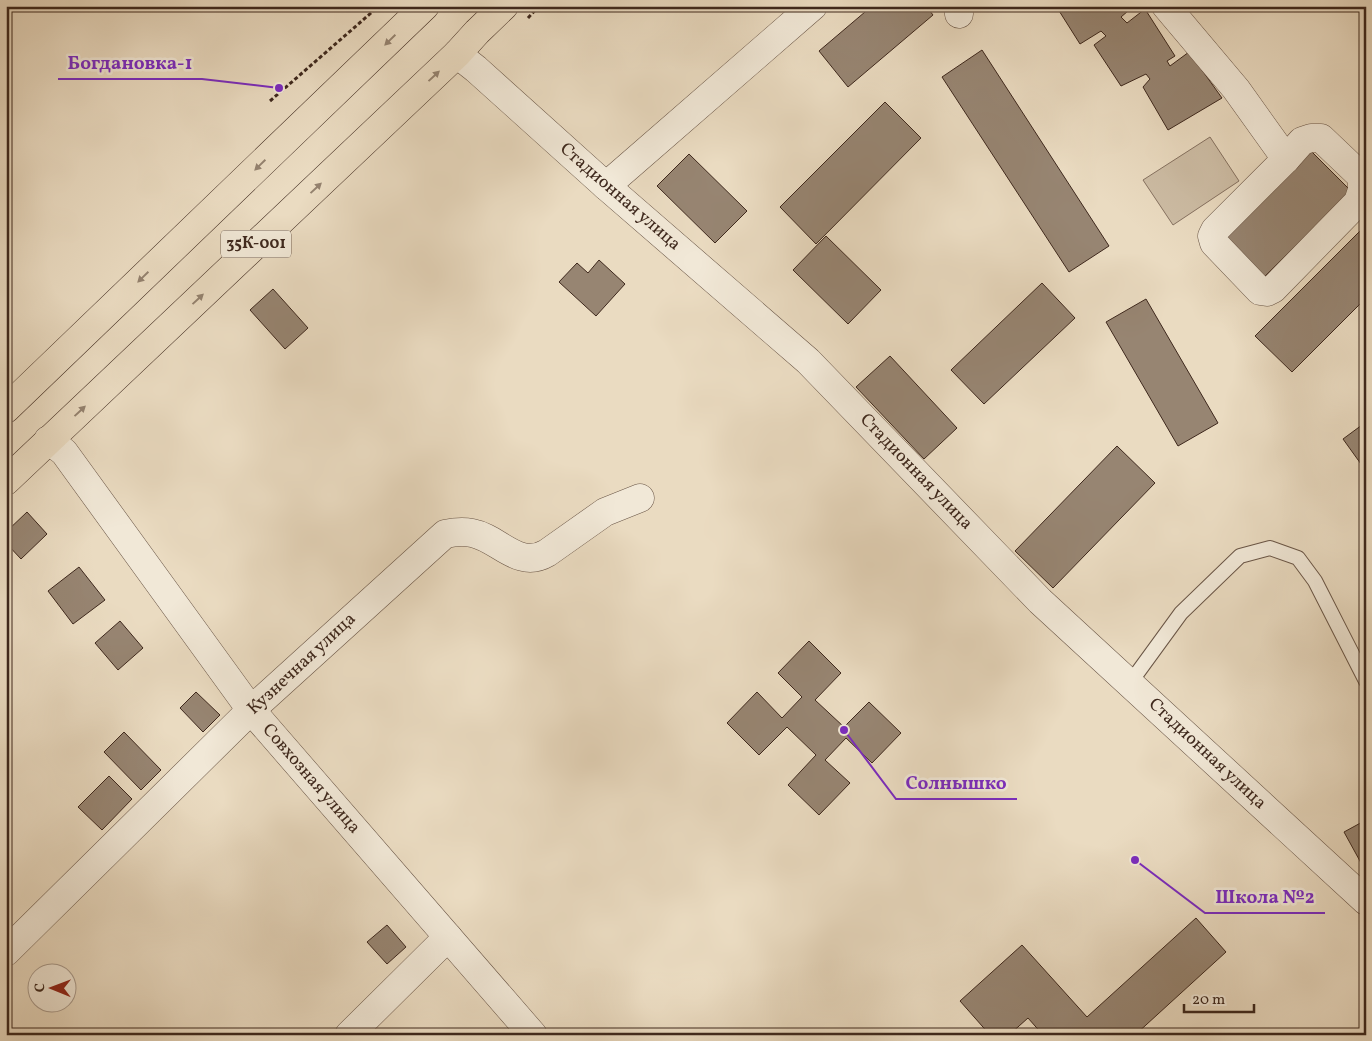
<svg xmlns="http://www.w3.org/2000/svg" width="1372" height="1041" viewBox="0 0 1372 1041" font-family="Vollkorn,serif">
<rect width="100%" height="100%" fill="#eadbc1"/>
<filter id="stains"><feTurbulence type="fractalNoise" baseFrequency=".004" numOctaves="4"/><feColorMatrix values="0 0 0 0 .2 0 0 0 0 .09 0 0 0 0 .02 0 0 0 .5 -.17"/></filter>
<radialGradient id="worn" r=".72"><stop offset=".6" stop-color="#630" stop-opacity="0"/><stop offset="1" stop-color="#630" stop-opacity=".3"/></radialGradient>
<polygon fill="#cdbda5" stroke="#867261" points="1210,137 1239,181 1173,225 1143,180"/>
<g fill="#978572" stroke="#3e281d">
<polygon points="872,6 926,6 933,15 848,87 819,51"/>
<polygon points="1056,6 1125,6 1128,11 1121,17 1127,23 1145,9 1175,56 1167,61 1170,66 1189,52 1222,98 1168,130 1143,87 1150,79 1146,74 1121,86 1094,45 1106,36 1101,31 1080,44"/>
<polygon points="982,50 1109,246 1069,272 942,77"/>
<polygon points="885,102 921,138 816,244 780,207"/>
<polygon points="1310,150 1351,191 1263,278 1223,237"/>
<polygon points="689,154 747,211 715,243 657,186"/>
<polygon points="1366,225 1366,298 1292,372 1255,336"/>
<polygon points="826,236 881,290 848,324 793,270"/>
<polygon points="599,260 625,284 596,316 559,282 577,263 588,273"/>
<polygon points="1042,283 1075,318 984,404 951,370"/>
<polygon points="273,289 308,328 285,349 250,310"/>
<polygon points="1146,299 1218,423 1178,446 1106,322"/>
<polygon points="890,356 957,428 924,459 856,387"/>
<polygon points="1366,422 1366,471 1343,439"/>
<polygon points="1117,446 1155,483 1053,588 1015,551"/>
<polygon points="27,512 47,534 21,559 6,543 6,532"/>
<polygon points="79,567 105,600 73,624 48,591"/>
<polygon points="120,621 143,648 118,670 95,643"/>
<polygon points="809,641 841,673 815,700 844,727 869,702 901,733 872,763 846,738 825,760 850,783 819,815 788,785 816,755 787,727 759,755 727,723 757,692 782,718 802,697 778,673"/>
<polygon points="196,692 220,715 203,732 180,708"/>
<polygon points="124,732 161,770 141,790 104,752"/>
<polygon points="109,776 132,799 102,830 78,807"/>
<polygon points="1366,820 1366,872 1344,832"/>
<polygon points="1196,918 1226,952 1135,1035 1043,1035 1028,1018 1009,1035 990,1035 960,1001 1022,945 1087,1017"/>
<polygon points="387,925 406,947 387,964 367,942"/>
</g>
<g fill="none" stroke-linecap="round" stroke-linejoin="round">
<g stroke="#695546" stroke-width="16">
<polyline id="lane" points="1130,683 1181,613 1240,556 1270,548 1298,558 1315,581 1366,681"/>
</g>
<g stroke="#695546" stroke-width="29">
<g id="street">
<polyline points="958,6 959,14"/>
<polyline points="1166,6 1236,89 1286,159"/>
<polyline points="457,54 476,69 606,186 808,361 1040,601 1366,901"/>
<polygon points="1311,138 1321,138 1362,177 1362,190 1358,202 1273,289 1267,292 1260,291 1214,243 1212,236 1215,230 1286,159 1302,141"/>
<polyline points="606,186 813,6"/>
<polyline points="48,440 64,452 251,710 533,1035"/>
<path d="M 6,952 L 251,710 L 445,534 C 454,532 462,531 472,533 C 499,538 518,570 547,553 L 605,512 L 640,498"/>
<polyline points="349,1035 448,937"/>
</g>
</g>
<g stroke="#3e281d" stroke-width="29">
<g id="primary">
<polyline points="6,409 425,6"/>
<polyline points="6,481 457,54 477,32 504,6"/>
</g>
</g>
<g stroke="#3e281d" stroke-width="3" stroke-dasharray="4 2.5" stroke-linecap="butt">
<polyline points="528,18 539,6"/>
<polyline points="270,101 379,6"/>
</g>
<use href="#lane" stroke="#f1e8d7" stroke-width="14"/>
<use href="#street" stroke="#f1e8d7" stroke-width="28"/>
<use href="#primary" stroke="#eadbc1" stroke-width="28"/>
</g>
<defs><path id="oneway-solid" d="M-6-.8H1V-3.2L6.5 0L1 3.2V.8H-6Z" transform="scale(1.25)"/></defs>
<g fill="#94826f">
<use href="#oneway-solid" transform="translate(390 40) rotate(136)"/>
<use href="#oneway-solid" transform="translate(434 76) rotate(-43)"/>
<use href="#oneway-solid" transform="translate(260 165) rotate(136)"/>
<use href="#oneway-solid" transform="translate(316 188) rotate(-43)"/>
<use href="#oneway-solid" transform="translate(143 277) rotate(136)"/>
<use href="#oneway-solid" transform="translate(198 299) rotate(-43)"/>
<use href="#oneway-solid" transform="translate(80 411) rotate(-43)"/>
</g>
<g text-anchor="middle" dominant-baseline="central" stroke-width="5" stroke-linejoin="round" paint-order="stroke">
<rect fill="#f1e8d7" stroke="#746255" stroke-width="1" x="221" y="230.5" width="70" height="27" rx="4"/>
<g font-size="16" font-weight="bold" fill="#3e281d">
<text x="256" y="244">35К-001</text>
</g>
<g font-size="18" fill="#3e281d" stroke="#f1e8d7">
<text transform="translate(620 197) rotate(41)">Стадионная улица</text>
<text transform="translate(916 472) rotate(46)">Стадионная улица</text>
<text transform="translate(302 664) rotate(-43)">Кузнечная улица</text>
<text transform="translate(1207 754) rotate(43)">Стадионная улица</text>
<text transform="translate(311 779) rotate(49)">Совхозная улица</text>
</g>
</g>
<path fill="none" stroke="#7b2cbf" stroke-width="2" d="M279 88L202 79H58M844 730L896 799H1017M1135 860L1205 913H1325"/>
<g fill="#7b2cbf" stroke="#f1e8d7" stroke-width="2">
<circle cx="279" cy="88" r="5"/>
<circle cx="844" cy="730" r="5"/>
<circle cx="1135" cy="860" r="5"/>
</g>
<g font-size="19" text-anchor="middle" font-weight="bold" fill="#7b2cbf" stroke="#f1e8d7" stroke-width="5" stroke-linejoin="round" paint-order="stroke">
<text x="130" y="69">Богдановка-1</text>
<text x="956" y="789">Солнышко</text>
<text x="1265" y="903">Школа №2</text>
</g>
<rect width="1372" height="1041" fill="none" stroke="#eadbc1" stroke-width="25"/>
<rect x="8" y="8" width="1357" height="1026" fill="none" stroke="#3e281d" stroke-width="2.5"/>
<rect x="12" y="12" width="1347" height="1016" fill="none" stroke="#3e281d"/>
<g transform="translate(52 988) rotate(271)"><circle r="24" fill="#f1e8d7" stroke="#a99b8d"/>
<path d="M0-4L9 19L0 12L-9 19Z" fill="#8f2418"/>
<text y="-8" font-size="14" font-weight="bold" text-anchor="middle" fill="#3e281d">С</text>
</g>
<path d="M1184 1004v8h70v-8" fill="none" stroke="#3e281d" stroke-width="2.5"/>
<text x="1192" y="1004" font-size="15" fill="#3e281d" stroke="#f1e8d7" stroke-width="4" paint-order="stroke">20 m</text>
<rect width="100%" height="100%" filter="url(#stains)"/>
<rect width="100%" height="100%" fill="url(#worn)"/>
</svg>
